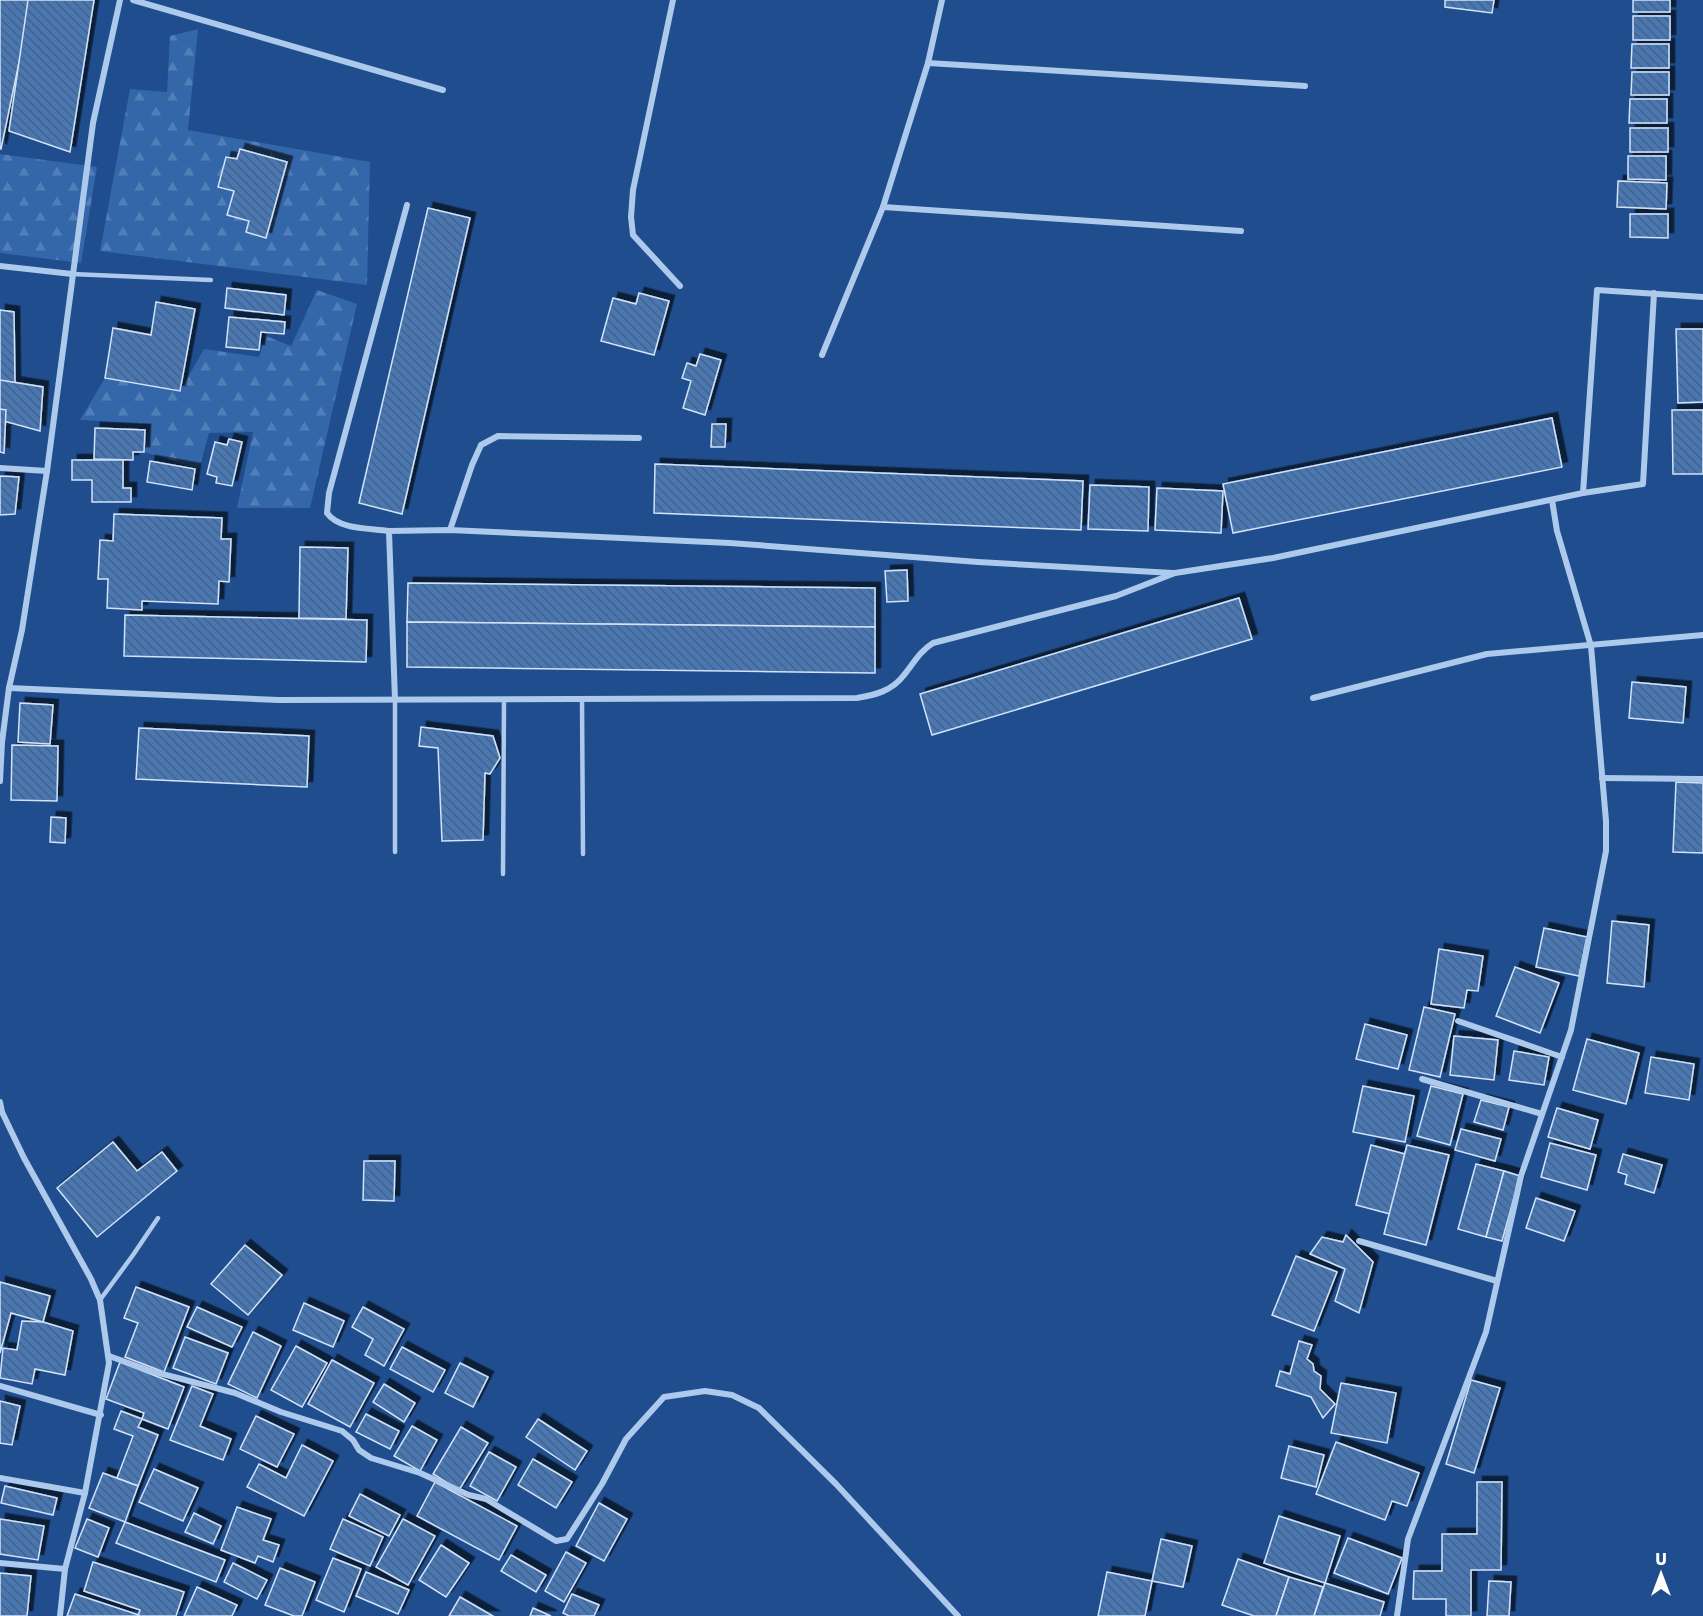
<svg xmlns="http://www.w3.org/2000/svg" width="1703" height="1616" viewBox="0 0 1703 1616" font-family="Rubik,sans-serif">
<defs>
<pattern id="forest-firs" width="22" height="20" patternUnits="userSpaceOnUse" patternTransform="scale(1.5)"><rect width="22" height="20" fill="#3367aa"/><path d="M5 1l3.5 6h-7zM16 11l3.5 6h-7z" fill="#527eb7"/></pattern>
<pattern id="building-back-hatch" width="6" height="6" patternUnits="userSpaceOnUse" patternTransform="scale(1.5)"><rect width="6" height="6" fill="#4877b4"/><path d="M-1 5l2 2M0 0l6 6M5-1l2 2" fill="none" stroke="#4a6280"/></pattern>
<filter id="shadow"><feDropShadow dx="5.5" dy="-5.5" stdDeviation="0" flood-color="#0009"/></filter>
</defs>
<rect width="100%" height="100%" fill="#1f4d8d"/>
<g fill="url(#forest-firs)">
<polygon points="198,29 188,130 370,162 367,285 100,251 130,89 167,92 170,36"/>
<polygon points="0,154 97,167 81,263 0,253"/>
<polygon points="317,290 357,304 310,508 237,508 253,432 209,433 199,469 144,452 151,424 80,420 105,378 180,391 204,349 259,357 266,336 291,346"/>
</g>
<g fill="url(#building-back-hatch)" stroke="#d2e3f9" stroke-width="1.5" filter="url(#shadow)">
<polygon points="0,0 32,0 1,149 0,148"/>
<polygon points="28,0 94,0 70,152 9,131"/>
<polygon points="1445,0 1494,0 1492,13 1445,7"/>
<rect x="1633" y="0" width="37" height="12"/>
<rect x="1633" y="16" width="37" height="24"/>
<polygon points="1632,44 1669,44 1669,68 1631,68"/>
<polygon points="1632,72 1669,72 1669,95 1631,95"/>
<polygon points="1630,99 1667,99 1667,123 1629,123"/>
<rect x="1630" y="128" width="38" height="24"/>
<polygon points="240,149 287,162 266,238 246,232 249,221 227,215 234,191 218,187 226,157 237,159"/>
<polygon points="1628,156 1666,156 1666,180 1628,179"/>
<polygon points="1618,181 1667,183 1666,209 1617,207"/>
<polygon points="428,208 470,218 402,514 359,503"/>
<polygon points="1630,214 1668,214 1668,238 1630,237"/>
<polygon points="227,288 286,295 284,315 225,308"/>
<polygon points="639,293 669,301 654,355 601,341 613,298 636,304"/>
<polygon points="156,302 195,309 180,391 105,378 113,328 151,335"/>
<polygon points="0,310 14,312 15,383 0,381"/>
<polygon points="229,317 285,322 284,334 261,332 259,350 226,347"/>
<polygon points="1676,329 1703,329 1703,402 1678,403"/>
<polygon points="700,354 721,360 705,415 683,408 691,381 682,378 687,363 696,366"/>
<polygon points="0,380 43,387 40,431 0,420"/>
<polygon points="0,409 6,410 4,453 0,452"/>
<polygon points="1672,410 1703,410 1703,474 1673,474"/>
<polygon points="1552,418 1562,467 1233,533 1223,484"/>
<polygon points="712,424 726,424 725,447 711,447"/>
<polygon points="95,428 145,430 144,452 133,452 133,460 94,459"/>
<polygon points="229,439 242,442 232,486 216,483 217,477 207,474 215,442 227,445"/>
<polygon points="72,460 123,460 123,488 131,488 131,502 92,502 92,480 72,480"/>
<polygon points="150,461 195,469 192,490 147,482"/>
<polygon points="655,464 1083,481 1081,530 654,513"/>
<polygon points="0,476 19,477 15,514 0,515"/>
<polygon points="1090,485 1149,487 1148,531 1088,529"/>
<polygon points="1157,488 1223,491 1221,533 1155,530"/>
<polygon points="114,514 222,518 221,539 231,539 229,582 219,581 218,604 142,601 142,610 107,608 108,579 98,579 100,540 113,541"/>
<polygon points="300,547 348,548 346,619 299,618"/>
<polygon points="907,570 908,601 887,602 885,571"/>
<polygon points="408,583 875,588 875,627 407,622"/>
<polygon points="1239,598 1252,639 932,735 920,694"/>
<polygon points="125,615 367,620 366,662 124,656"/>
<polygon points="407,622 875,627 875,673 407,667"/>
<polygon points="1632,682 1686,687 1683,723 1629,718"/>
<polygon points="20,703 53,705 50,744 18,742"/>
<polygon points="421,727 493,736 500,758 490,774 485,773 483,840 442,841 438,748 419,746"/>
<polygon points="139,728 309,736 307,787 136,779"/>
<polygon points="12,745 58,746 57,801 11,800"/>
<polygon points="1676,782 1703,783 1703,853 1673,852"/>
<polygon points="51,817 66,818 65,843 50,842"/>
<polygon points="1612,921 1649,925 1644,987 1607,983"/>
<polygon points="1544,928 1587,937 1579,976 1536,967"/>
<polygon points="1439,949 1483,956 1478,991 1467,990 1464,1008 1431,1004"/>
<polygon points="1515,967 1559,983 1540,1033 1496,1016"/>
<polygon points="1424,1007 1455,1014 1440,1077 1409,1070"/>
<polygon points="1365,1024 1407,1035 1398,1069 1356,1059"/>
<polygon points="1454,1036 1498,1040 1494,1080 1450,1075"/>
<polygon points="1587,1039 1639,1053 1626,1104 1573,1090"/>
<polygon points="1514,1051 1549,1057 1544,1085 1509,1080"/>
<polygon points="1651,1057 1694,1064 1689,1100 1645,1093"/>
<polygon points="1363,1086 1414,1096 1405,1142 1353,1132"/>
<polygon points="1431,1086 1463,1094 1450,1145 1417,1136"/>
<polygon points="1481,1100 1509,1107 1503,1130 1474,1122"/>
<polygon points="1557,1108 1598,1120 1590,1149 1548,1137"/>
<polygon points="1461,1129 1501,1139 1495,1161 1455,1150"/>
<polygon points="113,1142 137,1171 162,1152 177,1171 97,1237 57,1188"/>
<polygon points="1550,1143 1596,1155 1587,1190 1541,1177"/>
<polygon points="1371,1145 1405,1154 1390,1214 1356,1205"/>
<polygon points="1407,1145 1449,1155 1426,1245 1384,1234"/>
<polygon points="1623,1154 1662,1165 1654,1193 1625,1184 1627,1175 1618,1172"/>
<polygon points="364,1161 395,1161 394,1201 363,1200"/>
<polygon points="1476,1164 1504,1171 1486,1237 1458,1229"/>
<polygon points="1504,1171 1520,1176 1502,1241 1486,1237"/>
<polygon points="1536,1198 1575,1211 1564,1241 1526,1228"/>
<polygon points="1346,1235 1373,1262 1359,1313 1335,1301 1345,1269 1310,1254 1322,1237 1343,1242"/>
<polygon points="245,1245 282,1275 248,1315 211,1284"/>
<polygon points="1296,1256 1337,1272 1314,1331 1272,1315"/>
<polygon points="0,1282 50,1296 43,1322 11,1313 0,1353"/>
<polygon points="136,1287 189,1307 164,1372 125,1357 138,1323 124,1318"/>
<polygon points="304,1303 344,1321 333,1347 293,1330"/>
<polygon points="197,1307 242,1327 232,1347 187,1327"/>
<polygon points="363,1307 404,1329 384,1366 365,1355 373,1339 352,1327"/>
<polygon points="22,1321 43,1322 73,1331 65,1375 35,1369 32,1384 0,1378 3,1348 17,1350"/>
<polygon points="253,1332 281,1346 257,1398 228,1384"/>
<polygon points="185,1337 228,1353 216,1384 173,1368"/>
<polygon points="1299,1341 1312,1345 1307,1359 1313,1364 1314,1371 1321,1376 1320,1389 1335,1404 1323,1418 1311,1397 1276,1386 1280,1371 1290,1374"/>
<polygon points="296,1346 327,1363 302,1407 271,1390"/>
<polygon points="402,1347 445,1370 433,1392 390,1369"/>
<polygon points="332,1360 374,1383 350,1427 308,1404"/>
<polygon points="120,1362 184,1387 168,1429 142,1419 144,1413 106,1399"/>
<polygon points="460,1363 488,1377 473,1407 445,1393"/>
<polygon points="1471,1380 1500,1388 1474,1473 1446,1464"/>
<polygon points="1341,1383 1396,1393 1387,1443 1331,1433"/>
<polygon points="384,1384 415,1403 404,1422 373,1402"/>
<polygon points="192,1386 213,1394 200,1426 231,1439 223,1460 170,1440"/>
<polygon points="0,1401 20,1406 12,1445 0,1443"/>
<polygon points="121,1411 142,1419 138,1427 158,1435 138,1486 117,1478 133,1436 114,1429"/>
<polygon points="366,1414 399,1431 390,1449 356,1432"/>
<polygon points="256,1416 294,1434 277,1467 240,1449"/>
<polygon points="538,1419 587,1451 575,1470 526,1437"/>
<polygon points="412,1426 437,1440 420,1471 394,1456"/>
<polygon points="461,1427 488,1443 459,1490 433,1474"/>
<polygon points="1336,1442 1419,1473 1407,1506 1392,1501 1385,1520 1316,1494"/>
<polygon points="302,1445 333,1461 304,1516 247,1487 259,1464 286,1478"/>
<polygon points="1289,1446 1324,1455 1316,1487 1281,1478"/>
<polygon points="489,1452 516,1467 497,1501 470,1486"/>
<polygon points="533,1459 572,1482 556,1508 518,1485"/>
<polygon points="154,1469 198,1488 183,1521 139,1502"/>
<polygon points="103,1473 138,1486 125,1522 89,1508"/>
<polygon points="435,1482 517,1526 499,1560 417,1516"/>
<polygon points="1477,1482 1502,1482 1501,1570 1471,1570 1471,1616 1446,1616 1446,1599 1413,1599 1414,1571 1442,1571 1442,1534 1477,1534"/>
<polygon points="5,1486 57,1498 53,1515 1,1503"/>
<polygon points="360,1494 400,1515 389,1536 349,1516"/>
<polygon points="599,1503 627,1519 604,1561 576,1546"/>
<polygon points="237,1507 271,1519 263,1540 279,1545 273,1562 258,1556 255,1563 221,1550"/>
<polygon points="194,1513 221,1526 213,1544 185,1532"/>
<polygon points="1279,1516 1340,1536 1325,1583 1264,1563"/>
<polygon points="0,1519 44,1526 38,1560 0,1554"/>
<polygon points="87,1519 109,1528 98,1557 75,1548"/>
<polygon points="343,1519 383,1537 370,1566 330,1549"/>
<polygon points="403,1519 435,1536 408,1585 376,1567"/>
<polygon points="125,1522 225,1560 216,1582 116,1543"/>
<polygon points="1348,1538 1402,1558 1388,1594 1334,1573"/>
<polygon points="1161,1539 1192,1546 1183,1587 1152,1581"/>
<polygon points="441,1545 469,1563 446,1597 419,1580"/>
<polygon points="566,1552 586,1563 564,1602 545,1591"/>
<polygon points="511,1555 546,1575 536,1592 501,1571"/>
<polygon points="333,1558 361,1569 344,1612 316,1600"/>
<polygon points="1238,1559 1289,1577 1276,1616 1254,1616 1222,1605"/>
<polygon points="93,1562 184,1592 176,1616 138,1616 140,1610 84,1591"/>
<polygon points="233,1563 267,1580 257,1599 224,1582"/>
<polygon points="280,1568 315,1582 302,1616 294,1616 265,1605"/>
<polygon points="366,1572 409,1590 398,1614 356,1596"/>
<polygon points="1107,1572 1152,1581 1145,1616 1098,1616"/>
<polygon points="0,1573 31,1576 27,1616 0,1616"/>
<polygon points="1289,1577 1323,1587 1314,1616 1276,1616"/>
<polygon points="1489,1581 1511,1582 1509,1616 1487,1616"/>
<polygon points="1325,1583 1384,1602 1380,1616 1314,1616"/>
<polygon points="197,1587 237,1605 232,1616 184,1616"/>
<polygon points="75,1594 139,1615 139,1616 67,1616"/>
<polygon points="572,1594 599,1605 594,1616 569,1616 563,1613"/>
<polygon points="460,1597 493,1616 449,1616"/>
<polygon points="533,1608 551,1616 530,1616"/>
</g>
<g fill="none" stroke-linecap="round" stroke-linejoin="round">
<g stroke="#adc9ec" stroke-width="4.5">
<polyline points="72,274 211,280"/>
<polyline points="395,700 395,852"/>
<polyline points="582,700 583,854"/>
<polyline points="503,874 504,700"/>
<polyline points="100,1300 133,1255 158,1218"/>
</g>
<g stroke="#adc9ec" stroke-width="6">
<polyline points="133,0 443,90"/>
<polyline points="673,0 633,190 631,217 633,235 680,286"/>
<polyline points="928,63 1305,86"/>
<polyline points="883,207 1241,231"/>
<polyline points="0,266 72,274"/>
<polyline points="822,355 883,207 928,63 942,0"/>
<polyline points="0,468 47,471"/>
<polyline points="1583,493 1597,290 1703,297"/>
<polyline points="450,530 472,465 481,445 498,436 639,438"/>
<path d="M 389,531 C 370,528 339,530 327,513 L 329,493 L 407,205"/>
<path d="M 9,688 L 279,700 L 857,698 C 875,695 892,691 904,675 C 914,663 919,652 933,643 L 1116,596 L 1175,573 L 1273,558 L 1583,493 L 1643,484 L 1654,293"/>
<polyline points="1313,698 1487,654 1703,635"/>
<polyline points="395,700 389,531 450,530 730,543 978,562 1173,573"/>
<polyline points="1602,778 1703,779"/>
<polyline points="0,781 2,742 9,688 22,630 47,471 93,123 120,0"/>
<polyline points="1458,1021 1562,1057"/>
<polyline points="1422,1079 1542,1114"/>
<polyline points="0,1102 2,1112 24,1158 91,1279 100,1300 109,1363 85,1493 65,1569 60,1616"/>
<polyline points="1359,1241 1497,1281"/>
<polyline points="109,1356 151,1371 235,1393 281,1412 342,1431 353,1440 359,1450 371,1458 420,1473 469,1495 486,1499 556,1541 567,1539 602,1484 626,1439 664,1397 705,1391 732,1395 759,1408 836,1484 958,1616"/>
<polyline points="0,1386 101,1415"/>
<polyline points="0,1478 85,1493"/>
<polyline points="0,1563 65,1569"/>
<polyline points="1397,1616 1408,1539 1486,1332 1521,1176 1571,1030 1606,851 1606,821 1591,646 1557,531 1552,500"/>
</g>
</g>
<g transform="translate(1661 1574)" stroke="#1f4d8d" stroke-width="4.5" paint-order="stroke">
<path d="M0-4.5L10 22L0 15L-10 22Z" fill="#ffffff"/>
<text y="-9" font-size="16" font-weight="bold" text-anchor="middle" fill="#ffffff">U</text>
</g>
</svg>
